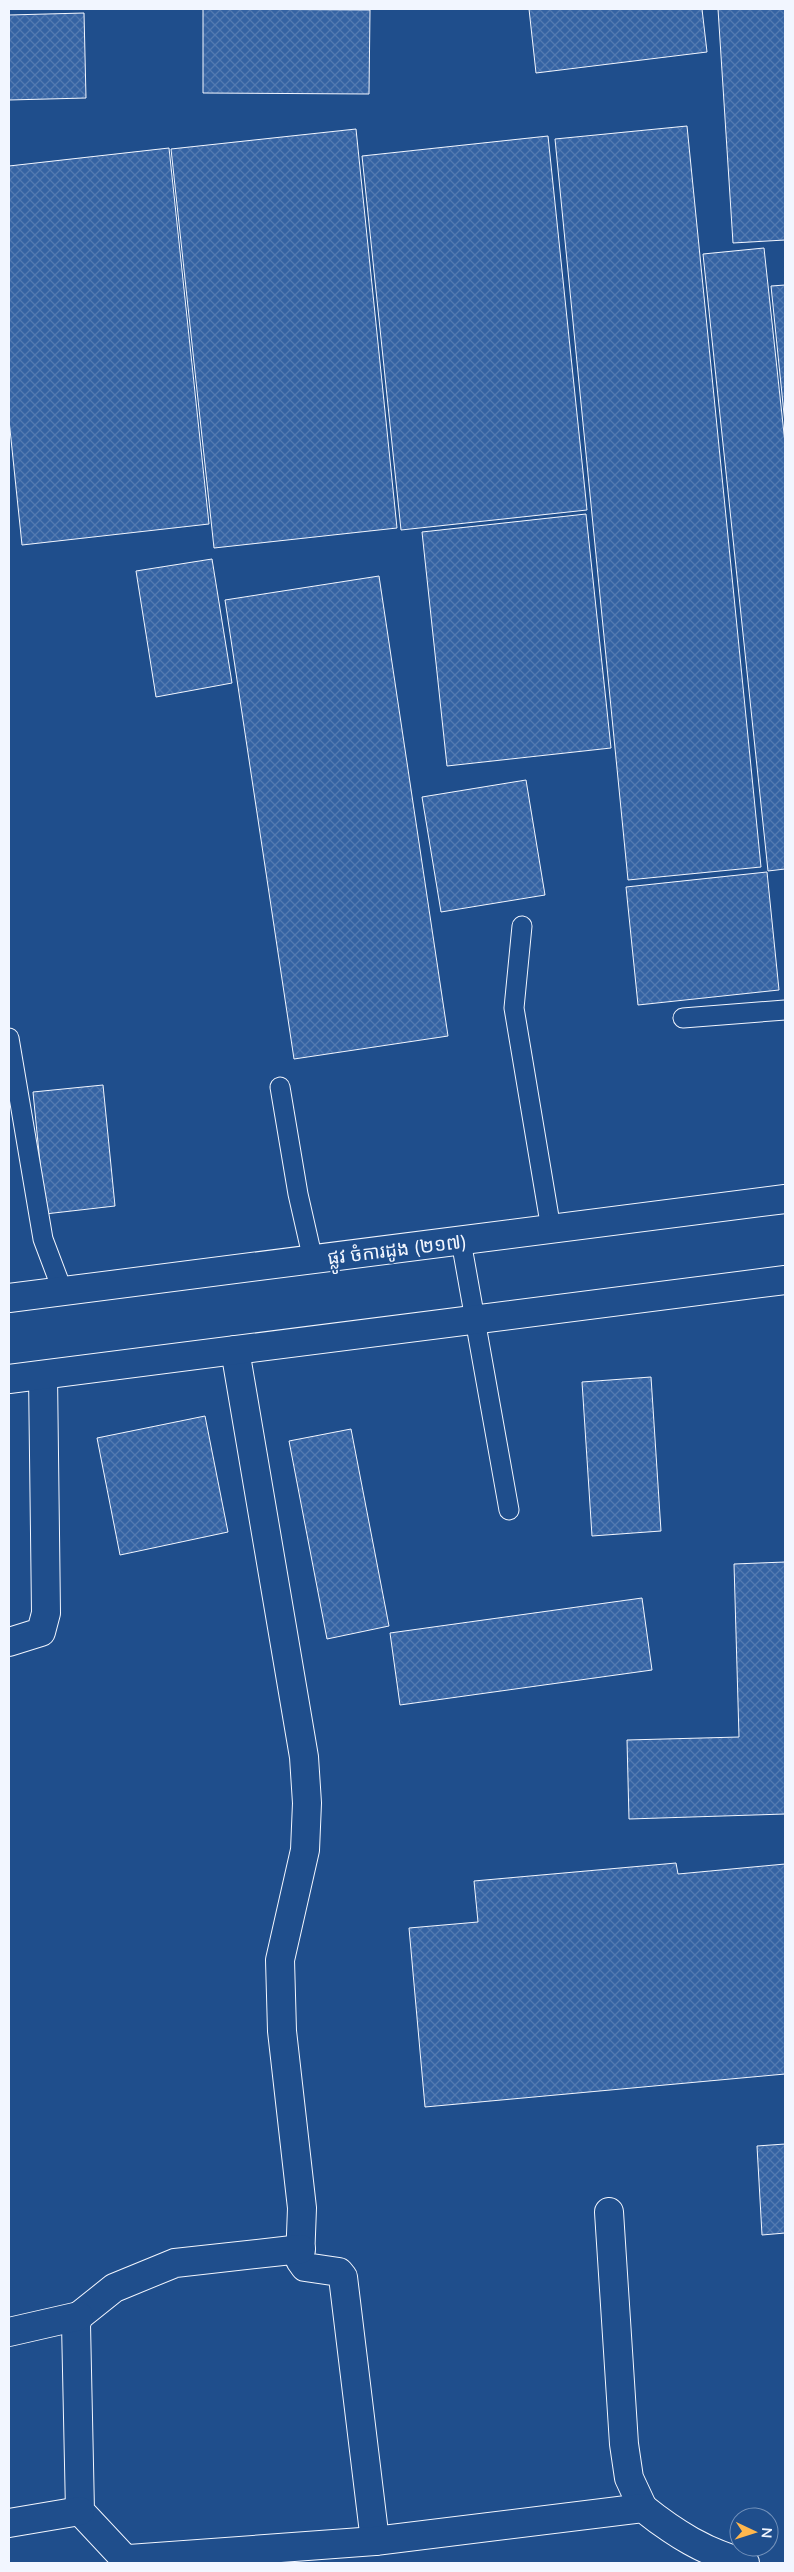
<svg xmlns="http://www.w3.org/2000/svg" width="794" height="2572" viewBox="0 0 794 2572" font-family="Mulish,'Noto Sans Khmer',sans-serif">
<defs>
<pattern id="building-cross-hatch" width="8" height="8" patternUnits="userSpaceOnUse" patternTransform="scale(1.25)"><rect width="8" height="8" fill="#3563a3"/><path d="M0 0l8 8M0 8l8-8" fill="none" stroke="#537ab1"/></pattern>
</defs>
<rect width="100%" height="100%" fill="#1f4e8c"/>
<g fill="url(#building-cross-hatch)" stroke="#f2f6ff">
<polygon points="203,9 370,10 369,94 203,93"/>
<polygon points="529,9 702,9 707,52 536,73"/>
<polygon points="718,9 785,9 785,240 733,243"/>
<polygon points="84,13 86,98 9,100 9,15"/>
<polygon points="687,126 761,867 628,880 555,139"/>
<polygon points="356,129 397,528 214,548 171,149"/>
<polygon points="548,136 587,510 401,530 362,156"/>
<polygon points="169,148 209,524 22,545 9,420 9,166"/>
<polygon points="764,248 785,443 785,869 768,871 703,254"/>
<polygon points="785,285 785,424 771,286"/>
<polygon points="586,514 611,748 447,766 422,532"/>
<polygon points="212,559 232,683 156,697 136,571"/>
<polygon points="379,576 448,1036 294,1059 225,600"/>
<polygon points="526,780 545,895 441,912 422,797"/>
<polygon points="767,872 779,990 638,1005 626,887"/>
<polygon points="103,1085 115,1206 45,1214 33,1092"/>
<polygon points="651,1377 661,1531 592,1536 582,1382"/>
<polygon points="205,1416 228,1532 120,1555 97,1438"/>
<polygon points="351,1429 389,1626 327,1639 289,1441"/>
<polygon points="785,1562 785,1814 629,1819 627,1740 739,1737 734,1564"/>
<polygon points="642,1598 652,1670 400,1705 390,1633"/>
<polygon points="676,1863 678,1874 785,1864 785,2074 425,2107 409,1928 478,1922 474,1881"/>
<polygon points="785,2144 785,2233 762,2235 757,2146"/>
</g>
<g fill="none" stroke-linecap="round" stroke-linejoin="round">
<g stroke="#f2f6ff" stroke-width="21">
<g id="service">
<polyline points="522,926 514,1008 551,1229"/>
<polyline points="683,1018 785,1010"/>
<polyline points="9,1038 43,1239 63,1292"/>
<polyline points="280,1087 298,1194 313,1260"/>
<polyline points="461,1241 509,1510"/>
</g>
</g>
<g stroke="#f2f6ff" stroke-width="30">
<g id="minor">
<polyline points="235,1350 304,1757 307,1803 305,1850 280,1960 282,2031 302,2208 300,2260 305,2267 339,2272 343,2277 375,2541"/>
<polyline points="9,1642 41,1632 46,1613 43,1375"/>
<polyline points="609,2212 624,2444 629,2478 643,2508"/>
<path d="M 301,2249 L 175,2263 L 114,2288 L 79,2316 L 76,2324 L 80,2511 L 123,2557 L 129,2559 L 375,2541 L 643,2508 C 674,2533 706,2553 745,2563"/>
<polyline points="9,2332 79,2316"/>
<polyline points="9,2523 80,2511"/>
</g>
</g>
<g stroke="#f2f6ff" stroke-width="30">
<g id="primary">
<polyline points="9,1298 785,1199"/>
<polyline points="9,1379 785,1280"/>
</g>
</g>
<use href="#service" stroke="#1f4e8c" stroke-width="19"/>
<use href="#minor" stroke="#1f4e8c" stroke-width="28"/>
<use href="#primary" stroke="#1f4e8c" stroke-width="28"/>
</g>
<g text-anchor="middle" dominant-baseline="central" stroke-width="4" stroke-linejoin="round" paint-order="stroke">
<g font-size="19" fill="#f2f6ff" stroke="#1f4e8c">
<text transform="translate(397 1249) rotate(-7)">ផ្លូវ ចំការដូង (២១៧)</text>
</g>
</g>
<rect width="794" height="2572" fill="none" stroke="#f2f6ff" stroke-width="20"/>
<g transform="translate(754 2532) rotate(94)"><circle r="24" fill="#1f4e8c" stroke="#7391ba"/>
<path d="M0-4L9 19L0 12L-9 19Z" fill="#ffb74d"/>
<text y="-8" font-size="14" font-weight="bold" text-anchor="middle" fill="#f2f6ff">N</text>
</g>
</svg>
